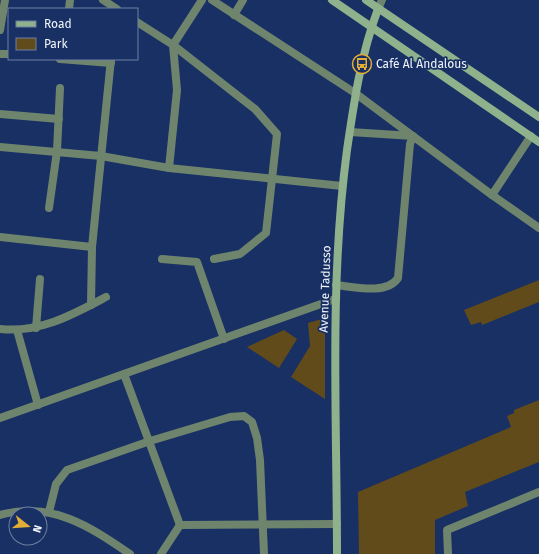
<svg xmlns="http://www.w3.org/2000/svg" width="539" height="554" viewBox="0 0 539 554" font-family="'Fira Sans',sans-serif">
<rect width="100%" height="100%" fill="#183064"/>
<g fill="#624b1a">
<polygon points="539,280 539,302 482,325 481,322 471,325 464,310"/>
<polygon points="322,319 325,324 325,399 291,377 310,346 308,323"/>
<polygon points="284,330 297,339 279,368 247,347"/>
<polygon points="539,400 539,462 465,492 468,506 435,520 435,554 359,554 358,492 511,427 507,416 514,413 514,410"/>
</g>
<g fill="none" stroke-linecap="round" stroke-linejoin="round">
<g stroke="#6f846d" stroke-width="8">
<polyline points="103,0 117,9"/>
<polyline points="212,0 355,93 492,195 539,228"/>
<polyline points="69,9 70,0"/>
<polyline points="378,9 382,0"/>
<polyline points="234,15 243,0"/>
<polyline points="137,22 173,45 255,109 277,134 266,233 240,254 214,259"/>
<polyline points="0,30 5,0"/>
<polyline points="0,54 9,54"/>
<polyline points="60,59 111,63"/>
<polyline points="0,114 59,119"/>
<polyline points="0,147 101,156 169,168 342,186"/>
<polyline points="169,168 177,90 173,45 202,0"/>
<polyline points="492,195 531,136"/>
<polyline points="49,208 57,151 60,88"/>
<polyline points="0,237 92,247"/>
<polyline points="162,259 197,262 224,339"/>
<path d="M 336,285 C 354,287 387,295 398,278 L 410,144 L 413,136 L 350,132"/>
<polyline points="91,305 92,247 111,59"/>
<polyline points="36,328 40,279"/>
<path d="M 0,329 C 40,333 72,315 106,297"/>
<polyline points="17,330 38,405"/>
<polyline points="124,374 180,525"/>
<polyline points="0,418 335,299"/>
<polyline points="49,512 56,484 67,470 150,441 230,417 244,416 252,422 257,438 260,460 264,554"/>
<path d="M 0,515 C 52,501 89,526 130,554"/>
<polyline points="180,525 337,524"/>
<polyline points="161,554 180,525"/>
<polyline points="448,554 447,530 539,492"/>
</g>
<g stroke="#8fb28d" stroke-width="8">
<polyline points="332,0 539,142"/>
<polyline points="366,0 539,117"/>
<path d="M 337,554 C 337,419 329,284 347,150 C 354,102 361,54 378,9"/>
</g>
</g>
<defs>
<g id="bus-ring" transform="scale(1)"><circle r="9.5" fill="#183064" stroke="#e3ae35" stroke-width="1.5"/><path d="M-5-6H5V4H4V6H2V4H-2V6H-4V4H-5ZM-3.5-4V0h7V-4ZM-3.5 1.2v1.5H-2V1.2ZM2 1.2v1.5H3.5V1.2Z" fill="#e3ae35"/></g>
</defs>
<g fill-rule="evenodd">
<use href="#bus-ring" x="362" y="64"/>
</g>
<g text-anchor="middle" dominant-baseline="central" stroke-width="3.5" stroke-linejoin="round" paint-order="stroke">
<g font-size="12" fill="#f2f5fc" stroke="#183064" text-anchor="start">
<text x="376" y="64">Café Al Andalous</text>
</g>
<g font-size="12" fill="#f2f5fc" stroke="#183064">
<text transform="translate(325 289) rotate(-88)">Avenue Tadusso</text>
</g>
</g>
<rect x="8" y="8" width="130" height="52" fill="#183064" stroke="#6f7fa1"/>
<rect x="16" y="21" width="20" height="6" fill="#8fb28d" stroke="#6f7fa1"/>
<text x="44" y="28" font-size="12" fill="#f2f5fc">Road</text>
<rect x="16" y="38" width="20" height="12" fill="#624b1a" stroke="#6f7fa1"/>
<text x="44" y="48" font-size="12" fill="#f2f5fc">Park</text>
<g transform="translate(28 526) rotate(107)"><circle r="19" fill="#183064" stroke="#6f7fa1"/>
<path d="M0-3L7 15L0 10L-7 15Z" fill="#e3ae35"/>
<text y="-6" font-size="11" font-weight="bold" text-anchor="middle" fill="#f2f5fc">N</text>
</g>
</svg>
